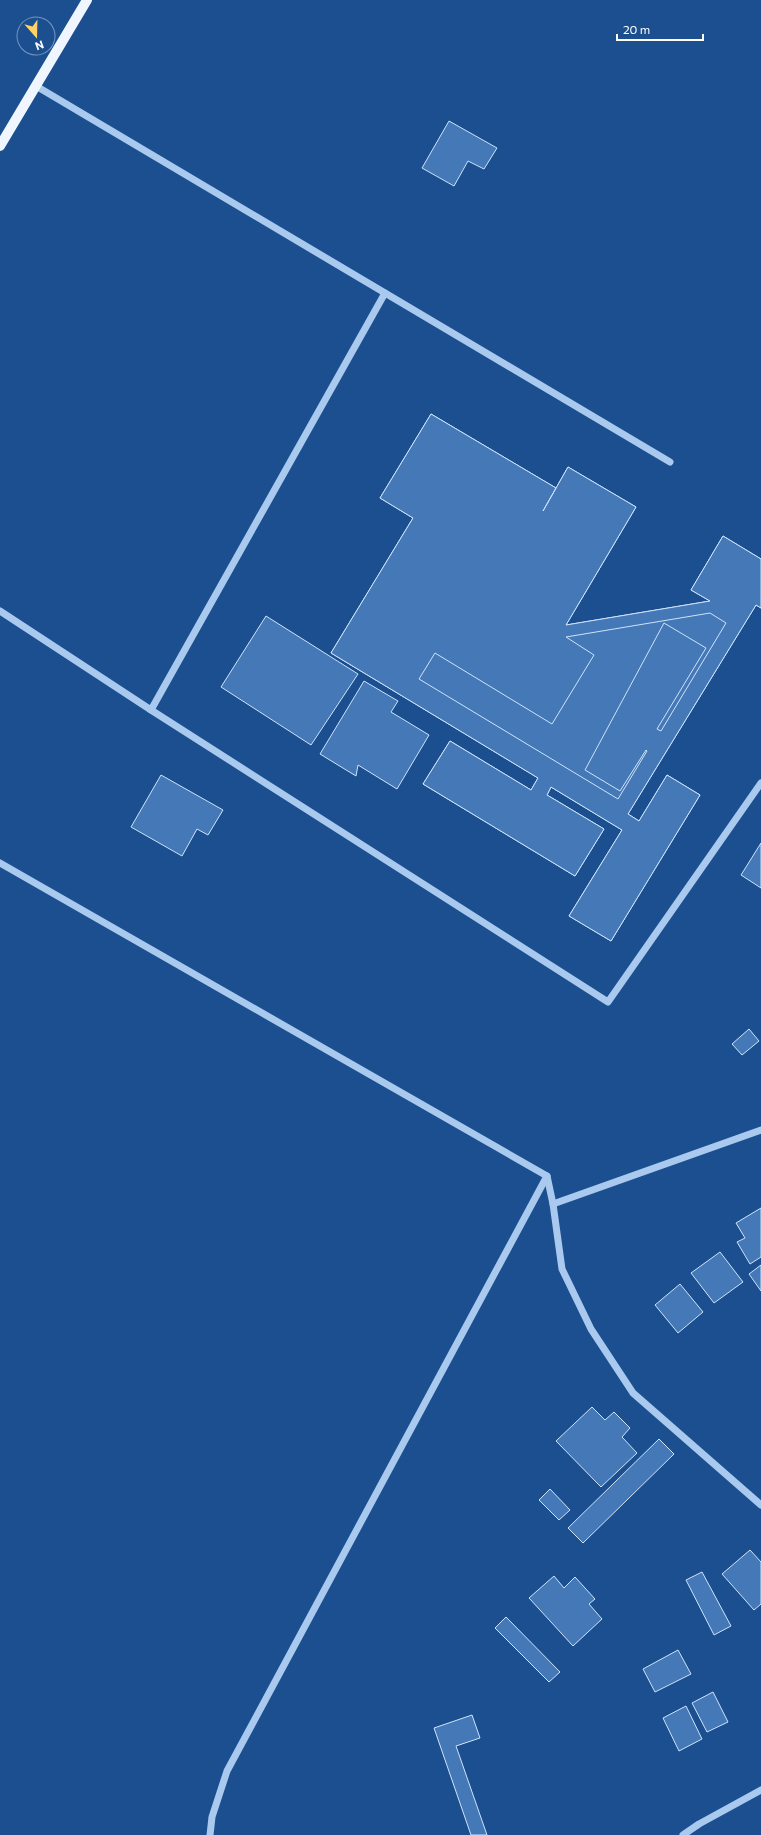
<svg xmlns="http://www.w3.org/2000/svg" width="761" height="1835" viewBox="0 0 761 1835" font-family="Commissioner,sans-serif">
<rect width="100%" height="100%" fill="#1b4f8f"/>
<g fill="#4478b7" stroke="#cfe3fa" fill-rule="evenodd">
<polygon points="449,121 497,148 484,169 468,161 454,186 422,168"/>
<path d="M 431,414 L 556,488 L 543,511 L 568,467 L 636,507 L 566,625 L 710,601 L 691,590 L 723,536 L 761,559 L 761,608 L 756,605 L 628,814 L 639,821 L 667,775 L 700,795 L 611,941 L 569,916 L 622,830 L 551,787 L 547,795 L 604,829 L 575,876 L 423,784 L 450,741 L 531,790 L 538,778 L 331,653 L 413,518 L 380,498 ZM 710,613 L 726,623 L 661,731 L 657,729 L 706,648 L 664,623 L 585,770 L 620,791 L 646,750 L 647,751 L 618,799 L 419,679 L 435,653 L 552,724 L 594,655 L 566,637 Z"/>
<polygon points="431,414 556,488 543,511 568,467 636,507 566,625 710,601 691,590 723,536 761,559 761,608 756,605 628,814 639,821 667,775 700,795 611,941 569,916 622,830 551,787 547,795 604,829 575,876 423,784 450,741 531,790 538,778 331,653 413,518 380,498"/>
<polygon points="710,613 726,623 661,731 657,729 706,648 664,623 585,770 620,791 646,750 647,751 618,799 419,679 435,653 552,724 594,655 566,637"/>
<polygon points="266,616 358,674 311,745 221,687"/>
<polygon points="364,681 398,701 391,712 429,735 397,789 358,765 356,776 320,754"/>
<polygon points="161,775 223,810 208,835 197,829 182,856 131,827"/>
<polygon points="761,843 761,888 741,875"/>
<polygon points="749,1029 759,1041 742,1055 732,1044"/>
<polygon points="761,1208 761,1257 750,1264 737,1242 745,1238 736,1223"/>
<polygon points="720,1252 743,1282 714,1303 691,1273"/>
<polygon points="761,1265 761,1291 749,1274"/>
<polygon points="680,1284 703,1312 678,1333 655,1305"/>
<polygon points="592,1407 605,1420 614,1412 630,1428 622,1437 637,1453 601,1487 556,1441"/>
<polygon points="659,1439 674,1454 583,1543 568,1528"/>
<polygon points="550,1489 570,1510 559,1520 539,1500"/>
<polygon points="750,1550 761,1562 761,1604 754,1610 722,1574"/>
<polygon points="702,1572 731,1626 714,1635 686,1580"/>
<polygon points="554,1576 564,1588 575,1577 595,1599 589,1604 602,1619 573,1646 529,1598"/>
<polygon points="506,1617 560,1672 549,1682 495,1628"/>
<polygon points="678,1650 691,1674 655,1692 643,1669"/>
<polygon points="713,1692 728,1722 707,1732 692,1703"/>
<polygon points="686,1706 702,1739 679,1751 663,1718"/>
<polygon points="472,1715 480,1738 456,1746 487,1835 471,1835 434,1728"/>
</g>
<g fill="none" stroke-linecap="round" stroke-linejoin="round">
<g stroke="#a9c9ee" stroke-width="7">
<polyline points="36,86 670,462"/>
<polyline points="0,611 151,710 385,293"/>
<polyline points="151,710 608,1002 761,783"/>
<polyline points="0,863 547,1176 227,1771 212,1817 210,1835"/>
<polyline points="547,1176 553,1204 562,1269 591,1329 633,1393 761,1505"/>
<polyline points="553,1204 761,1130"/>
<polyline points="683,1835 699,1824 761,1790"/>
</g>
<polyline stroke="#f0f6ff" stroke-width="10" points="0,146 87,0"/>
</g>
<g transform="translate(36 36) rotate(160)"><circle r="19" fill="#1b4f8f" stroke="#7695bc"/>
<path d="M0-3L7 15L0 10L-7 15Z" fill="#ffd166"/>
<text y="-6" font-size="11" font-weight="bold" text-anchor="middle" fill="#ffffff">N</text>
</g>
<path d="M617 34v6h86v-6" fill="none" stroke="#ffffff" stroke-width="2"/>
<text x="623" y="34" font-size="12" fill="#ffffff" stroke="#1b4f8f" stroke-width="3" paint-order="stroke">20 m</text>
</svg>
